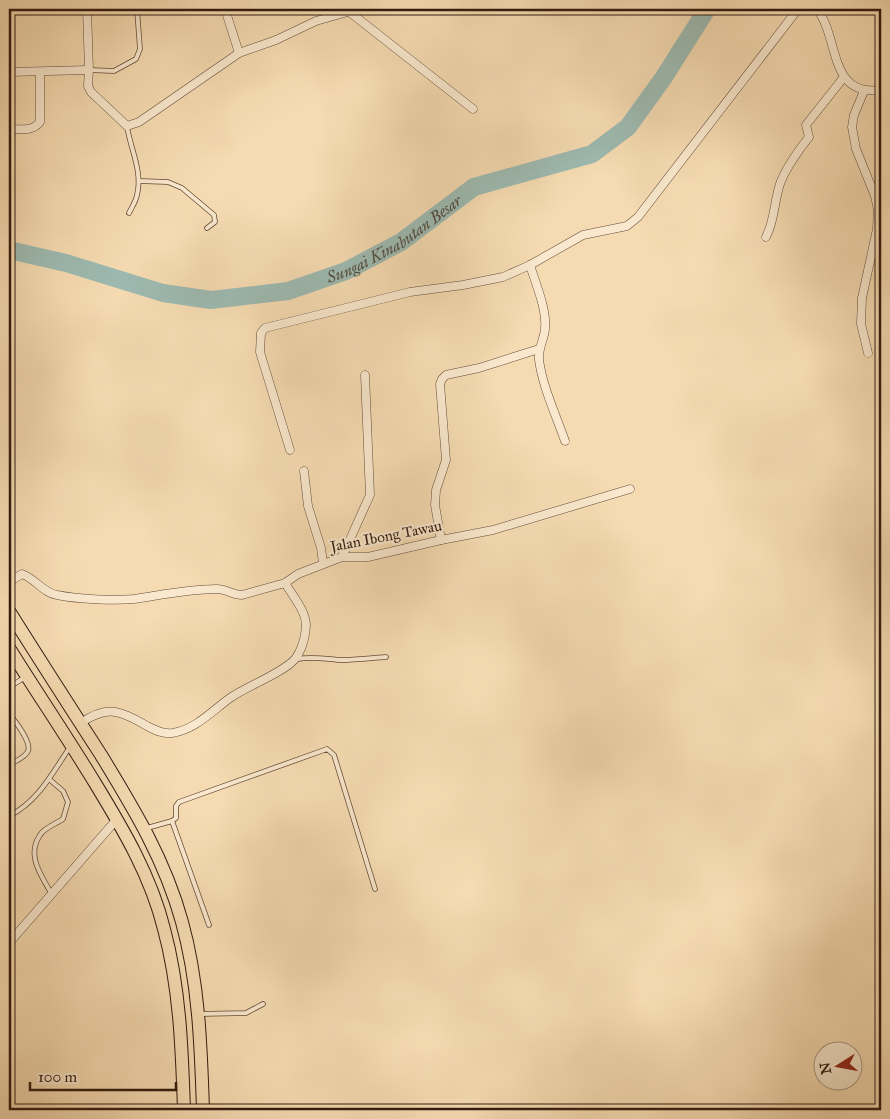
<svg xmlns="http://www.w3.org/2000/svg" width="890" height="1119" viewBox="0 0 890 1119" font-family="'IM FELL Great Primer',serif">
<rect width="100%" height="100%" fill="#f6dbb2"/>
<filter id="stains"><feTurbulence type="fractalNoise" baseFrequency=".004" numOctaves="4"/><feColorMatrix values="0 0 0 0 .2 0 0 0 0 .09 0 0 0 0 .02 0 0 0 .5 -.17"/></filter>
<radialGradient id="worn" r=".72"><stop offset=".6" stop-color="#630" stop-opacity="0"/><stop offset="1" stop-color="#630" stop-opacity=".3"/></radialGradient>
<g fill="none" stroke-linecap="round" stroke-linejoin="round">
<path stroke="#9dbab1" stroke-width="18" id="s1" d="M 9,250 L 66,263 L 163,293 L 211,300 L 288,291 L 346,271 L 401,242 L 474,187 L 592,154 L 628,127 L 664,77 L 707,9"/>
<g stroke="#634b38" stroke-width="5.5">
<g id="service">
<polyline points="89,70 114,71 136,59 140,49 137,9"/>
<path d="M 127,126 C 130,148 143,171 137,195 C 136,201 132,207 129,213"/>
<polyline points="139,181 168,182 182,188 214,215 215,222 207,228"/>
<polyline points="9,441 10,440"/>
<path d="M 297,659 C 313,656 326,659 341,660 C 356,660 371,658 386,657"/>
<polyline points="9,687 24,678"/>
<path d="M 9,713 C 14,720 32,742 28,751 C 25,758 15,761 9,765"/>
<path d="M 49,779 L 63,791 L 68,802 L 63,819 C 56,824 45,827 40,835 C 26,855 41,875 51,893"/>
<path d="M 9,816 C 38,802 53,772 70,747"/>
<polyline points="172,821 209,925"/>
<polyline points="147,828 172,821 176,818 176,806 179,802 327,749 334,755 375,889"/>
<polyline points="200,1014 246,1013 263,1004"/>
</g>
</g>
<g stroke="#634b38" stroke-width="9">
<g id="minor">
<polyline points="87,9 89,70 88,86 91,92 127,126 139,122 239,53 276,40 316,21 358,9"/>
<polyline points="225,9 239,53"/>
<path d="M 817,9 C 840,39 828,97 881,90"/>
<polyline points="347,10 473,109"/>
<polyline points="9,72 89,70"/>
<polyline points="864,91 854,115 852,127 856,149 875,196 878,210 877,229 862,298 861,324 868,353"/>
<path d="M 9,129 C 20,129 32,132 40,122 L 40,72"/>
<path d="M 766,237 C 775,220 774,201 780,184 C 786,167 798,151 809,137 L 806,125 L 844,77"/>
<path d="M 530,265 C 536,285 547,309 545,329 C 544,340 538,348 539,360 C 543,388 556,415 565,441"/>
<polyline points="290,450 260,352 261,333 265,328 410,292 463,285 503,277 530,265 583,235 627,226 638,217 798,9"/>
<polyline points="304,471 308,506 321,548 323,563"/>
<polyline points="441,540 435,505 436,490 446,460 440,384 442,379 446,375 479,368 539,349"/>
<polyline points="342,557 370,495 365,375"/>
<path d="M 9,582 L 22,574 C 36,579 43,593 57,595 C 77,599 113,601 134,599 C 161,595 189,589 217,589 C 226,589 233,595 242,595 L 285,583 L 298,574 L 342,557 L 368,557 L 441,540 L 493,530 L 630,489"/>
<path d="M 81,723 C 107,705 120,710 147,726 C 155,730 162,734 172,733 C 195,730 212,711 230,698 C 247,686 283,673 295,659 C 300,653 304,642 305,634 C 306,628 307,622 304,615 C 300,604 291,593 285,583"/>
<polyline points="9,943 117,819"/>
</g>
</g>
<g stroke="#321b0f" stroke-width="14">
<g id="trunk">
<path d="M 9,611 C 39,659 70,707 101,755 C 134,809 165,860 182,922 C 199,983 201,1048 203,1110"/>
<path d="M 9,648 C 37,693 67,737 95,783 C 123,829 151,876 164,929 C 180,988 182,1050 184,1110"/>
</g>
</g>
<use href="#service" stroke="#f9e8cd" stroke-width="4"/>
<use href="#minor" stroke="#f9e8cd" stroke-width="8"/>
<use href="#trunk" stroke="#f6dbb2" stroke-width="12"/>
</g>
<g text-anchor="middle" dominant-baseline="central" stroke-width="4.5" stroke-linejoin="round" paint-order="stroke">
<g font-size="15" fill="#321b0f" stroke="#f9e8cd">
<text transform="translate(386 536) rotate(-11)">Jalan Ibong Tawau</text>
</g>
<g font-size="16" font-style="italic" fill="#524b40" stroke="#f9e8cd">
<text stroke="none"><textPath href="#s1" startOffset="405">Sungai Kinabutan Besar</textPath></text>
</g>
</g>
<rect width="890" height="1119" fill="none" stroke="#f6dbb2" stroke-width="30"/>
<rect x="10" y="10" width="870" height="1099" fill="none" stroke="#321b0f" stroke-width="2.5"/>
<rect x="15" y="15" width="860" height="1089" fill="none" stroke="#321b0f"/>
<g transform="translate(838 1066) rotate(259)"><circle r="24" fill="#f9e8cd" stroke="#a99681"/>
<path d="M0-4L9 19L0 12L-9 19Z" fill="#8f2418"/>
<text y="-8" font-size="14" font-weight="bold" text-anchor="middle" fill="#321b0f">N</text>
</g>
<path d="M30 1082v8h146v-8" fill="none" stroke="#321b0f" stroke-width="2.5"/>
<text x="38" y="1082" font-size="15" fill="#321b0f" stroke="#f9e8cd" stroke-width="4" paint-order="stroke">100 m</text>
<rect width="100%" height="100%" filter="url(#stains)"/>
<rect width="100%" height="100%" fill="url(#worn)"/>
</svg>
